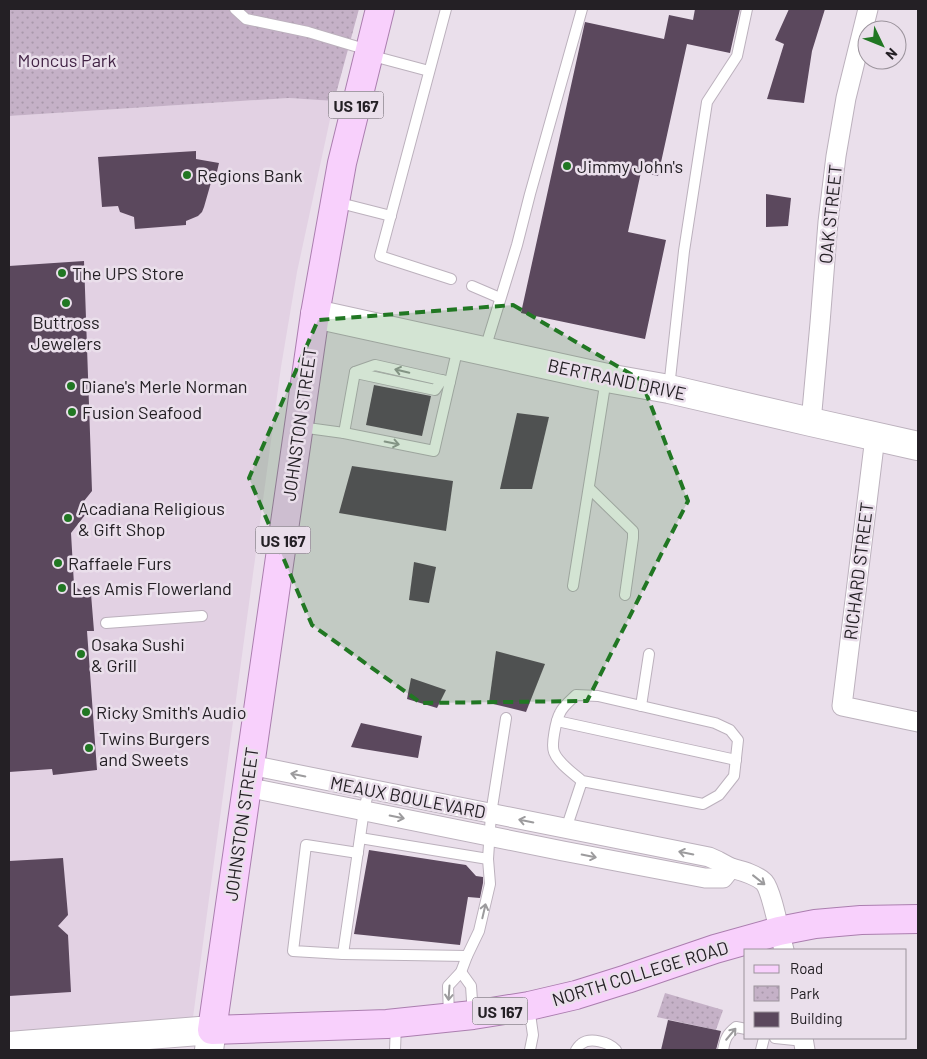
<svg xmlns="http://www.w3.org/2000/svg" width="927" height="1059" viewBox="0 0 927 1059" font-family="Barlow,sans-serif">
<defs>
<pattern id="park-dots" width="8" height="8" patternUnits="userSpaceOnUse" patternTransform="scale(1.25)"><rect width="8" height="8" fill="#c5b1c7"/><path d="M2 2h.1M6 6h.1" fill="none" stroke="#a998ab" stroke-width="1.8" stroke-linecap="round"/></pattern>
</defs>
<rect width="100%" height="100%" fill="#eadfeb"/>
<polygon fill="#e2d1e3" points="289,98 334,101 297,272 281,367 191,1032 9,1046 9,116"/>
<g fill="url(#park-dots)">
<polygon points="9,9 359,9 334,101 289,98 9,116"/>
<polygon points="665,993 723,1010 716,1030 657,1017"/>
</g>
<g fill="#5b485d">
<polygon points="695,9 740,9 730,53 687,44 658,176 641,172 628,232 666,240 645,339 521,313 585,22 664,39 669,15 693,20"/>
<polygon points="789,9 825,9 812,51 804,103 767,99 784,44 775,40"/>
<polygon points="196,151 196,159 219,163 215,180 212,179 204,207 202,212 198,216 186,221 186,225 135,229 134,217 120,212 118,206 102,207 98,157"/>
<polygon points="766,194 791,198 788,226 766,227"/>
<polygon points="84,261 92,491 84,501 85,515 71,533 74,585 85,594 91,594 94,631 87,631 97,770 53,775 52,769 9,772 9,266"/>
<polygon points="374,385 431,396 422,436 366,425"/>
<polygon points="517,413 549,417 532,489 500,489"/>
<polygon points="352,466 453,481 446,531 339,513"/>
<polygon points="414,562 436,567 429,603 409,600"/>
<polygon points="496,651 545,664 526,712 489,703"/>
<polygon points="411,678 446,690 437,708 407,699"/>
<polygon points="361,723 422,736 418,758 351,747"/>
<polygon points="369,850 466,865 476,876 483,877 483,883 480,898 468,897 460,945 354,934"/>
<polygon points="63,858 68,915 58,926 68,935 71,992 9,996 9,861"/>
<polygon points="668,1020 721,1031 716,1050 661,1050"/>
</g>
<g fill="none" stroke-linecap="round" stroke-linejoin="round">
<g stroke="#bcb1bd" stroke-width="12">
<g id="service">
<polyline points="235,9 246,19 308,32 368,50"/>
<polyline points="446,9 380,256 451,279"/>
<polyline points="369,55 429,71"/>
<polyline points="336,202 391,216"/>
<polyline points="472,286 500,298"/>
<polyline points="485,349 517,245 530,194 582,9"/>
<polyline points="355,372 375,365 450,382"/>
<polyline points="356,373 435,390 442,380"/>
<polyline points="669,388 684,251 707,102 737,56 747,9"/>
<polyline points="300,427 344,433 355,372"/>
<polyline points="344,433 434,451 458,347"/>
<polyline points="589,488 633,531 633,538 625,595"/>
<polyline points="573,586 606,379"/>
<polyline points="106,623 202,616"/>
<polyline points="641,706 649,654"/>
<polyline points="557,721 736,760"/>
<polyline points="369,789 364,810 343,954 467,956"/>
<path d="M 566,829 L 582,781 L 703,804 L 719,795 L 734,776 L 738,740 L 730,730 L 715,723 L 598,696 L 576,695 C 570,701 563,706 560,713 C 556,720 551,745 554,752 C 558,763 574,774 582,781"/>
<polyline points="360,838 488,859"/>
<polyline points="343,954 293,951 306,845 358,853"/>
<polyline points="461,972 471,986 473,1015"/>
<polyline points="529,1007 533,1035 530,1050"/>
<polyline points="449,1017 448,986 461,972 467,956 479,931 490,884 488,859 491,814 506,718"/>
<polyline points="775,1038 804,1041"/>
<polyline points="395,1050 396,1024"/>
<path d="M 576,1050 C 576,1050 580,1044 581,1044 C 590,1037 609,1042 616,1050"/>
<path d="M 723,1050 C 725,1039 727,1034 736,1027 L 746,1029"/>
<polyline points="761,1050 764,1038"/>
</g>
</g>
<g stroke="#bcb1bd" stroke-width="21">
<g id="minor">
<polyline points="811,422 820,323 828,222 836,156 846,98 868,9"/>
<polyline points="875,437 842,706 918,722"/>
<polyline points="250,765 709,857 718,861 731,868"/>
<path d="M 246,787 L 563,851 L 705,878 L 723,878 L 731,868 C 742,871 755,874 764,882 C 772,891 780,936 784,950"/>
<polyline points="803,1038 805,1050"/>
</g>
</g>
<g stroke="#bcb1bd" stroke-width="30">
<g id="secondary">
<polyline points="315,314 607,378 669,389 811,422 918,446"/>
<polyline points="9,1046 212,1030 209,1050"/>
</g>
</g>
<g stroke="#ab7eaf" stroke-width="30">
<polyline id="primary" points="380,9 342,163 315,314 212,1030 387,1024 473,1015 529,1006 576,995 627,979 715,949 779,931 815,924 861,920 918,919"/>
</g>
<use href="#service" stroke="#fff" stroke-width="10"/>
<use href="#minor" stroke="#fff" stroke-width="19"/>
<use href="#secondary" stroke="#fff" stroke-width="28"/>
<use href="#primary" stroke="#f8d0fc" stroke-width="28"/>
</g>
<defs><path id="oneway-shaft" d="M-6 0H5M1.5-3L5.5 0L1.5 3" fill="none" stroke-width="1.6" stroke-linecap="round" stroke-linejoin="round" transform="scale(1.25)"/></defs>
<g stroke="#9c9b9d">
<use href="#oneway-shaft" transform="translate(402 371) rotate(-167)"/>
<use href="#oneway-shaft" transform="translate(392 443) rotate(11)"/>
<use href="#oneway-shaft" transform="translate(298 775) rotate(-169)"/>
<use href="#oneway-shaft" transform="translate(397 817) rotate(11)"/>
<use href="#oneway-shaft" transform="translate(526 821) rotate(-169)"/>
<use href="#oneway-shaft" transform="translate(686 853) rotate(-169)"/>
<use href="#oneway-shaft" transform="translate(589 856) rotate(11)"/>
<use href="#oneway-shaft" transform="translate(759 880) rotate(38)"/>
<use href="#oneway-shaft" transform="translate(484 911) rotate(-77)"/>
<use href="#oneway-shaft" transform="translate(449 993) rotate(94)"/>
<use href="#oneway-shaft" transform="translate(731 1034) rotate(-50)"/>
</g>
<path fill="#217723" fill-opacity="0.2" stroke="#217723" stroke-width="4" stroke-dasharray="10 6" stroke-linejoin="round" d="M 513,305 L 641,380 L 688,501 L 587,701 L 421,703 L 312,625 L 249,478 L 318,320 Z"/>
<g fill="#217723" stroke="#eadfeb" stroke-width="2">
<circle cx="567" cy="166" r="5"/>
<circle cx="187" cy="175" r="5"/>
<circle cx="62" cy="273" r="5"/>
<circle cx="66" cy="303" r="5"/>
<circle cx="71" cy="386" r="5"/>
<circle cx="72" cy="412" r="5"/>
<circle cx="68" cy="518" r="5"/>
<circle cx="58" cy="563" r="5"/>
<circle cx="62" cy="588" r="5"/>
<circle cx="81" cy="654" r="5"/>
<circle cx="86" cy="712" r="5"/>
<circle cx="89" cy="748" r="5"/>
</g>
<g text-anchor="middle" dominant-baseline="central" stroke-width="5" stroke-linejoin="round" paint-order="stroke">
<g fill="#eadfeb" stroke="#5f5960" stroke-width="1">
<rect x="328.5" y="91.5" width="55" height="27" rx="4"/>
<rect x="255.5" y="526.5" width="55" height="27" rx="4"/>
<rect x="472.5" y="997.5" width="55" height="27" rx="4"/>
</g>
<g font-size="16" font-weight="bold" fill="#242025">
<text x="356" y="105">US 167</text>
<text x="283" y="540">US 167</text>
<text x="500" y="1011">US 167</text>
</g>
<g font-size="18" fill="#422345" stroke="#eadfeb">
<text x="67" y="60">Moncus Park</text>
</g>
<g font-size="18" fill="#242025" stroke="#eadfeb" text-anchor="start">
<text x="577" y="166">Jimmy John's</text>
<text x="197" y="175">Regions Bank</text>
<text x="72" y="273">The UPS Store</text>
<text x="66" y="322" text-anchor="middle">Buttross<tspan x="66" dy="21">Jewelers</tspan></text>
<text x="81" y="386">Diane's Merle Norman</text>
<text x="82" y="412">Fusion Seafood</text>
<text x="78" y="508">Acadiana Religious<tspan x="78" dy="21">&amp; Gift Shop</tspan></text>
<text x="68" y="563">Raffaele Furs</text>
<text x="72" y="588">Les Amis Flowerland</text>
<text x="91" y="644">Osaka Sushi<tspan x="91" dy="21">&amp; Grill</tspan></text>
<text x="96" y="712">Ricky Smith's Audio</text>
<text x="99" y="738">Twins Burgers<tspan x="99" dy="21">and Sweets</tspan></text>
</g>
<g font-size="18" fill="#242025" stroke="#eadfeb">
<text transform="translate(830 214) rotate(-84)">OAK STREET</text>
<text transform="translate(617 379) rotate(12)">BERTRAND DRIVE</text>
<text transform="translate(299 424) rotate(-82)">JOHNSTON STREET</text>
<text transform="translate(858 571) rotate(-83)">RICHARD STREET</text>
<text transform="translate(408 797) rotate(11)">MEAUX BOULEVARD</text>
<text transform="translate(241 824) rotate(-82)">JOHNSTON STREET</text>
<text transform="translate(640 973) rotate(-17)">NORTH COLLEGE ROAD</text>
</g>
</g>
<rect width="927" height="1059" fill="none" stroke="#242025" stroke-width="20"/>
<rect x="744" y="949" width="162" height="90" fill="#eadfeb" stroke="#9b939c"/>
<rect x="754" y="965" width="25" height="8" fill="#f8d0fc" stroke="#9b939c"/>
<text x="790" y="974" font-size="15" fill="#242025">Road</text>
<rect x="754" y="986" width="25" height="15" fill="url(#park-dots)" stroke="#9b939c"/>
<text x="790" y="999" font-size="15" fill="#242025">Park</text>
<rect x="754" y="1012" width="25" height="15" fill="#5b485d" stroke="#9b939c"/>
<text x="790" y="1024" font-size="15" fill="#242025">Building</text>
<g transform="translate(882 45) rotate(133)"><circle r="24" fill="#eadfeb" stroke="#9b939c"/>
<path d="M0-4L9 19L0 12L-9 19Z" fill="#217723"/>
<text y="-8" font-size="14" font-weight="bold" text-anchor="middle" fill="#242025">N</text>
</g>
</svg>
